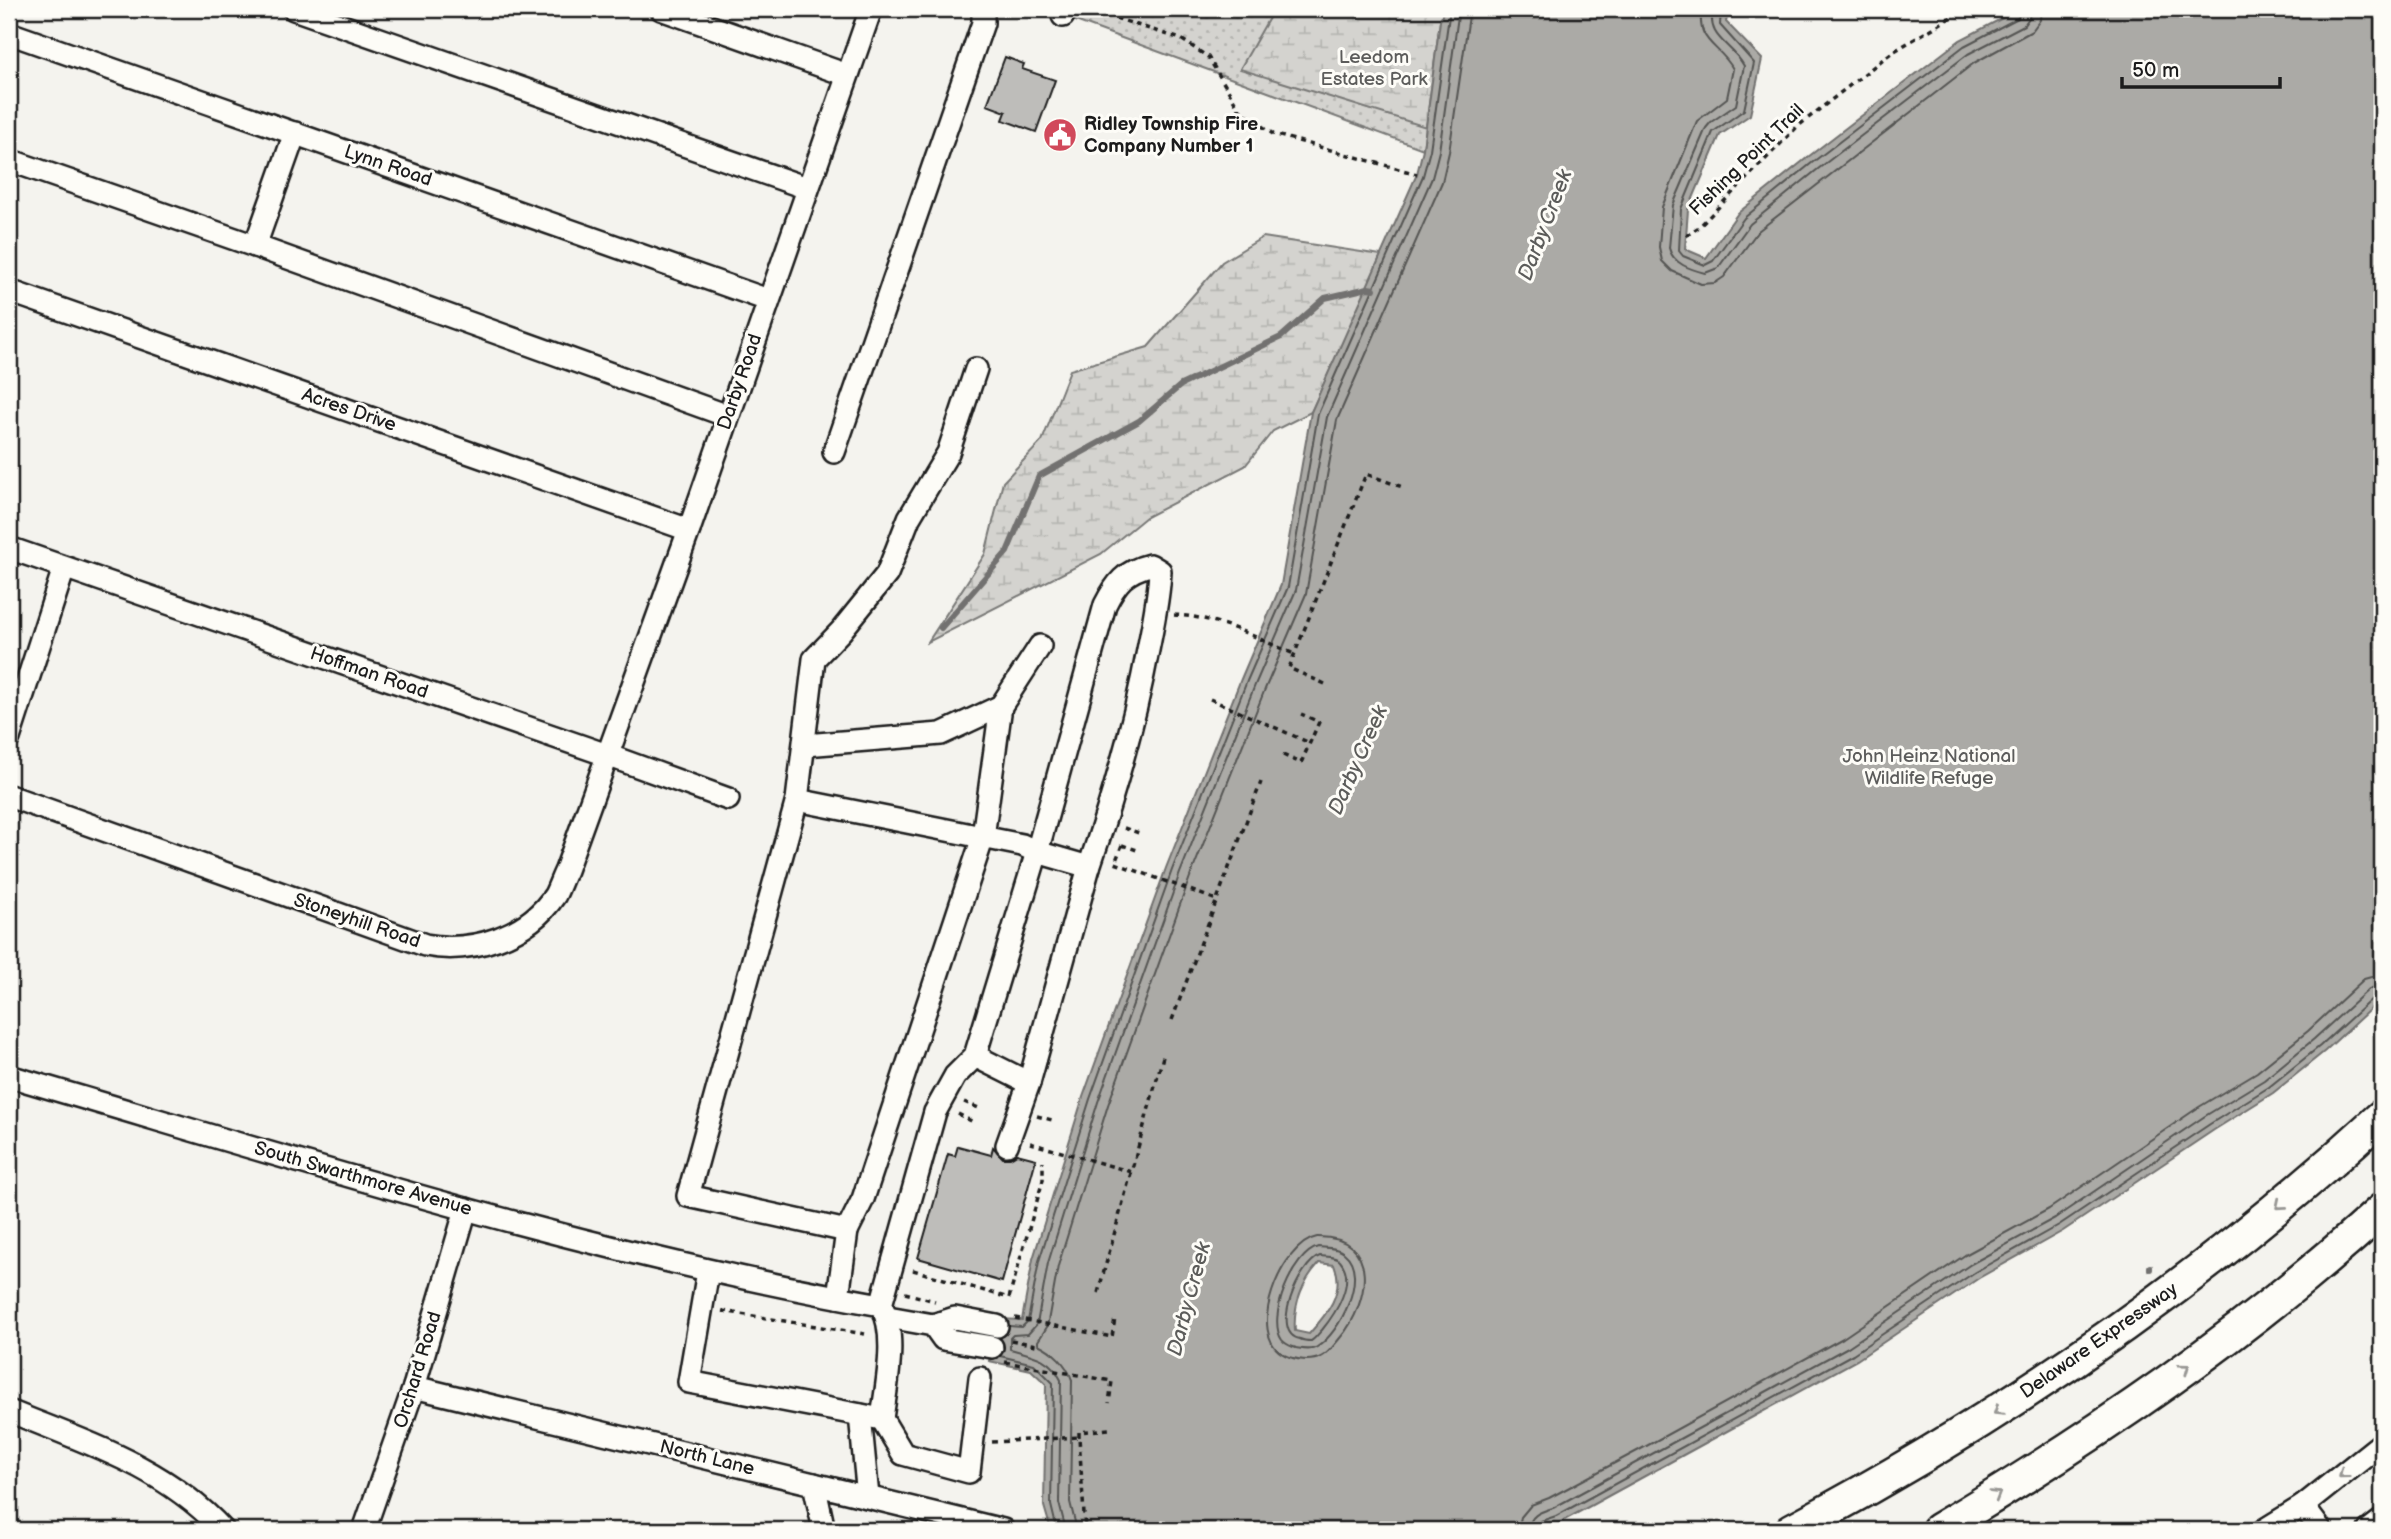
<svg xmlns="http://www.w3.org/2000/svg" width="2391" height="1539" viewBox="0 0 2391 1539" font-family="'Balsamiq Sans',sans-serif">
<defs>
<pattern id="grass-dots" width="8" height="8" patternUnits="userSpaceOnUse" patternTransform="scale(1.75)"><rect width="8" height="8" fill="#d4d3cf"/><path d="M2 2h.1M6 6h.1" fill="none" stroke="#b5b5b1" stroke-width="1.8" stroke-linecap="round"/></pattern>
<pattern id="wetland-marsh" width="20" height="14" patternUnits="userSpaceOnUse" patternTransform="scale(1.75)"><rect width="20" height="14" fill="#d4d3cf"/><path d="M1 5h8M5 5V1M11 12h8M15 12V8" fill="none" stroke="#b5b5b1"/></pattern>
</defs>
<rect width="100%" height="100%" fill="#f4f3ee"/>
<filter id="ink" filterUnits="userSpaceOnUse"><feTurbulence type="fractalNoise" baseFrequency=".0143" numOctaves="2"/><feDisplacementMap in="SourceGraphic" scale="14" xChannelSelector="R" yChannelSelector="G"/><feConvolveMatrix kernelMatrix="1 2 1 2 8 2 1 2 1" color-interpolation-filters="sRGB"/></filter>
<g filter="url(#ink)">
<polygon fill="url(#grass-dots)" stroke="#787876" stroke-width="2" points="1043,9 1444,9 1440,21 1423,149"/>
<g fill="url(#wetland-marsh)" stroke="#787876" stroke-width="2">
<polygon points="1274,9 1444,9 1440,21 1426,127 1240,69"/>
<polygon points="1263,237 1381,255 1362,301 1311,412 1273,431 1245,466 1146,517 1101,554 928,642 985,554 1003,482 1042,441 1070,370 1148,347 1222,262"/>
</g>
<path fill="#abaaa6" stroke="#72716f" stroke-width="2" fill-rule="evenodd" d="M 1444,9 L 1729,9 L 1726,22 L 1762,59 L 1750,115 L 1720,135 L 1688,210 L 1685,249 L 1706,258 L 1738,213 L 1808,157 L 1960,40 L 2020,9 L 2382,9 L 2382,998 L 2325,1051 L 2273,1093 L 2214,1130 L 2063,1231 L 1979,1278 L 1857,1360 L 1559,1523 L 1534,1530 L 1051,1530 L 1044,1506 L 1046,1384 L 1031,1370 L 989,1361 L 999,1319 L 1022,1320 L 1033,1259 L 1083,1097 L 1166,868 L 1241,679 L 1281,585 L 1311,412 L 1417,174 L 1423,149 L 1440,21 ZM 1319,1263 L 1334,1265 C 1346,1292 1326,1315 1309,1334 L 1295,1331 C 1293,1306 1302,1282 1319,1263 Z"/>
<g fill="none" stroke-linecap="round" stroke-linejoin="round">
<g stroke="#555553" stroke-width="2">
<path d="M 1702,9 C 1695,42 1720,45 1733,69 L 1727,98 L 1697,121 L 1662,207 L 1659,247 L 1662,261 L 1672,271 L 1701,284 L 1715,283 L 1724,277 L 1758,231 L 1974,63 L 2032,31 L 2040,20 L 2041,9"/>
<path d="M 1713,9 C 1706,39 1732,43 1744,66 L 1736,105 L 1711,122 L 1706,128 L 1673,205 L 1669,248 C 1673,264 1690,269 1705,273 L 1718,268 L 1750,224 L 1818,169 L 1968,54 L 2024,25 L 2029,18 L 2031,9"/>
<polyline points="1721,9 1720,25 1754,63 1744,110 1713,132 1681,209 1679,251 1683,256 1705,265 1713,261 1744,218 1813,162 1964,46 2018,18 2022,9"/>
<path d="M 1317,1237 C 1381,1236 1370,1303 1340,1338 C 1334,1345 1329,1353 1321,1357 C 1311,1362 1295,1360 1285,1355 C 1244,1336 1281,1244 1317,1237 Z"/>
<path d="M 1318,1247 C 1326,1248 1337,1247 1344,1253 C 1370,1274 1340,1333 1317,1347 C 1311,1351 1303,1349 1296,1348 C 1291,1346 1286,1345 1282,1340 C 1266,1318 1293,1254 1318,1247 Z"/>
<path d="M 1320,1256 C 1326,1257 1336,1256 1340,1261 C 1357,1281 1335,1314 1322,1330 C 1319,1333 1315,1339 1311,1341 C 1308,1341 1302,1340 1300,1339 C 1269,1334 1299,1263 1320,1256 Z"/>
<polyline points="1009,1326 1022,1327 1028,1321 1039,1261 1090,1099 1172,870 1247,681 1288,587 1318,414 1423,176 1430,150 1450,9"/>
<polyline points="1000,1356 1034,1364 1053,1383 1051,1505 1057,1530"/>
<path d="M 1066,1530 L 1059,1503 L 1061,1380 C 1050,1357 1032,1355 1010,1349 L 1010,1338 L 1013,1335 L 1028,1334 L 1037,1324 L 1048,1263 L 1098,1102 L 1180,873 L 1255,685 L 1296,590 L 1327,417 L 1432,178 L 1439,151 L 1459,9"/>
<path d="M 1077,1530 L 1070,1502 L 1072,1380 C 1067,1364 1053,1351 1038,1344 L 1038,1341 L 1047,1327 L 1058,1266 L 1108,1105 L 1190,877 L 1265,689 L 1306,594 L 1337,420 L 1442,182 L 1449,152 L 1470,9"/>
<polyline points="1518,1530 1521,1517 1531,1505 1549,1498 1641,1449 1843,1338 1965,1255 2049,1209 2199,1107 2257,1072 2308,1031 2364,979 2382,974"/>
<path d="M 1529,1530 C 1529,1515 1540,1512 1553,1508 L 1848,1347 L 1971,1264 L 2055,1218 L 2205,1116 L 2264,1080 L 2314,1039 L 2369,989 L 2382,985"/>
<polyline points="1537,1530 1541,1521 1556,1516 1853,1354 1975,1272 2059,1225 2210,1124 2269,1087 2320,1046 2375,996 2382,994"/>
</g>
<g stroke="#72716f" stroke-width="6">
<polyline points="941,628 1007,552 1039,476 1139,421 1181,385 1281,337 1325,298 1368,288 1374,289"/>
<polyline points="2150,1267 2150,1269"/>
</g>
</g>
<g fill="#bebdba" stroke="#1c1c1c" stroke-width="2">
<polygon points="1005,57 1024,64 1022,69 1055,80 1036,132 1003,120 1006,112 987,105"/>
<polygon points="958,1146 991,1155 993,1147 1003,1158 1010,1158 1017,1154 1036,1159 1002,1282 918,1258 948,1154 955,1156"/>
</g>
<g fill="none" stroke-linecap="round" stroke-linejoin="round">
<g stroke="#1c1c1c" stroke-width="26">
<g id="minor">
<polyline points="294,9 807,188"/>
<polyline points="661,9 847,75"/>
<polyline points="1063,16 1066,9"/>
<polyline points="9,33 768,300"/>
<polyline points="9,160 255,246 728,416"/>
<polyline points="255,246 295,133"/>
<polyline points="9,291 689,530"/>
<polyline points="834,452 983,23 983,9"/>
<polyline points="9,548 607,755 728,799"/>
<path d="M 1040,646 L 1001,706 L 983,837 L 863,1199 L 847,1231 L 688,1196 L 797,800 L 1022,845 L 1037,852 L 1105,605 C 1116,583 1125,571 1150,565 L 1160,571 C 1159,596 1154,620 1149,645 C 1135,720 1114,795 1089,867"/>
<polyline points="9,738 64,568"/>
<polyline points="805,745 941,734 1001,706"/>
<path d="M 9,796 L 425,945 C 472,954 528,936 555,895 C 559,887 562,878 566,870 L 689,530 L 871,9"/>
<polyline points="797,800 814,659 841,631 887,574 909,518 948,453 976,369"/>
<path d="M 9,1076 C 297,1160 585,1253 881,1305 C 898,1334 886,1386 882,1419 L 689,1382 L 708,1271"/>
<polyline points="1007,1145 1029,1083"/>
<polyline points="838,1297 847,1231"/>
<polyline points="881,1305 935,1112 955,1076 975,1056 1037,852 1089,867 1029,1083 975,1056"/>
<polyline points="888,1317 933,1325 943,1339 992,1347"/>
<polyline points="933,1325 955,1318 997,1326"/>
<polyline points="414,1387 1003,1530"/>
<path d="M 9,1411 C 87,1443 164,1466 223,1530"/>
<polyline points="860,1415 868,1497"/>
<polyline points="882,1419 903,1454 969,1472 980,1378"/>
<polyline points="814,1484 824,1530"/>
<polyline points="2303,1506 2321,1530"/>
<polyline points="364,1530 414,1387 466,1209"/>
<polyline points="2264,1530 2303,1506 2382,1443"/>
<polyline points="2369,1530 2382,1520"/>
</g>
</g>
<g stroke="#1c1c1c" stroke-width="37">
<g id="highway">
<path d="M 1792,1530 C 2005,1417 2204,1280 2382,1116"/>
<path d="M 1938,1530 C 2094,1437 2247,1333 2382,1210"/>
</g>
</g>
<g stroke="#1c1c1c" stroke-width="3.5" stroke-dasharray="5 5" stroke-linecap="butt">
<polyline points="1087,9 1181,39 1208,57 1240,110 1273,134 1417,174"/>
<polyline points="1686,236 1699,227 1797,127 1891,53 1965,9"/>
<path d="M 1174,615 C 1219,617 1254,637 1294,654"/>
<polyline points="1325,684 1289,668 1366,474 1405,488"/>
<polyline points="1210,699 1310,743"/>
<polyline points="1283,755 1301,763 1319,722 1301,714"/>
<polyline points="1124,828 1142,834"/>
<polyline points="1122,845 1115,863 1217,900"/>
<polyline points="1122,845 1137,850"/>
<polyline points="1172,1020 1261,782"/>
<polyline points="964,1102 981,1109"/>
<polyline points="958,1114 975,1123"/>
<polyline points="1037,1116 1052,1120"/>
<polyline points="1030,1143 1132,1172"/>
<polyline points="913,1270 1009,1298 1043,1180 1043,1161"/>
<polyline points="905,1293 935,1301"/>
<polyline points="1098,1293 1164,1053"/>
<polyline points="722,1311 865,1334"/>
<polyline points="1015,1318 1112,1337 1115,1318"/>
<polyline points="1011,1340 1040,1346"/>
<polyline points="1005,1362 1112,1381 1109,1403"/>
<polyline points="1079,1437 1079,1432 1110,1429"/>
<polyline points="992,1442 1079,1437 1085,1530"/>
</g>
<use href="#minor" stroke="#fdfcf7" stroke-width="21"/>
<use href="#highway" stroke="#fdfcf7" stroke-width="32"/>
</g>
<defs><path id="oneway-chevron" d="M-2-3.5L2.5 0L-2 3.5" fill="none" stroke-width="1.6" stroke-linecap="round" stroke-linejoin="round" transform="scale(1.75)"/></defs>
<g stroke="#989794">
<use href="#oneway-chevron" transform="translate(2280 1205) rotate(140)"/>
<use href="#oneway-chevron" transform="translate(2185 1368) rotate(-36)"/>
<use href="#oneway-chevron" transform="translate(1998 1411) rotate(147)"/>
<use href="#oneway-chevron" transform="translate(2343 1474) rotate(141)"/>
<use href="#oneway-chevron" transform="translate(1996 1495) rotate(-31)"/>
</g>
</g>
<defs>
<g id="civic-disc" transform="scale(1.75)"><circle r="9.5" fill="#d1495b" stroke="#fdfcf7"/><path d="M-.6-6.5H3V-4.5H.6V-3L4-1V1h2V6H-6V1h2V-1L-.6-3ZM-1.2 2.5V6h2.4V2.5Z" fill="#fff"/></g>
</defs>
<g fill-rule="evenodd">
<use href="#civic-disc" x="1060" y="135"/>
</g>
<g text-anchor="middle" dominant-baseline="central" stroke-width="6" stroke-linejoin="round" paint-order="stroke">
<g font-size="19" fill="#5c5c5b" stroke="#fdfcf7">
<text x="1374" y="57">Leedom<tspan x="1374" dy="22">Estates Park</tspan></text>
<text x="1929" y="756">John Heinz National<tspan x="1929" dy="22">Wildlife Refuge</tspan></text>
</g>
<g font-size="19" font-weight="bold" fill="#1c1c1c" stroke="#fdfcf7" text-anchor="start">
<text x="1084" y="124">Ridley Township Fire<tspan x="1084" dy="22">Company Number 1</tspan></text>
</g>
<g font-size="19" fill="#1c1c1c" stroke="#fdfcf7">
<text transform="translate(1747 160) rotate(-44)">Fishing Point Trail</text>
<text transform="translate(388 166) rotate(19)">Lynn Road</text>
<text transform="translate(740 382) rotate(-71)">Darby Road</text>
<text transform="translate(349 410) rotate(19)">Acres Drive</text>
<text transform="translate(369 673) rotate(19)">Hoffman Road</text>
<text transform="translate(357 921) rotate(19)">Stoneyhill Road</text>
<text transform="translate(363 1179) rotate(16)">South Swarthmore Avenue</text>
<text transform="translate(2099 1341) rotate(-35)">Delaware Expressway</text>
<text transform="translate(418 1370) rotate(-73)">Orchard Road</text>
<text transform="translate(707 1458) rotate(14)">North Lane</text>
</g>
<g font-size="21" font-style="italic" fill="#5c5c5a" stroke="#fdfcf7">
<text transform="translate(1545 225) rotate(-69)">Darby Creek</text>
<text transform="translate(1358 760) rotate(-66)">Darby Creek</text>
<text transform="translate(1189 1299) rotate(-75)">Darby Creek</text>
</g>
</g>
<rect width="2391" height="1539" fill="none" stroke="#fdfcf7" stroke-width="35"/>
<rect x="18" y="18" width="2356" height="1504" fill="none" stroke="#1c1c1c" stroke-width="2.5" filter="url(#ink)"/>
<path d="M2122 77v10h158v-10" fill="none" stroke="#1c1c1c" stroke-width="3.5"/>
<text x="2132" y="77" font-size="21" fill="#1c1c1c" stroke="#fdfcf7" stroke-width="5" paint-order="stroke">50 m</text>
</svg>
